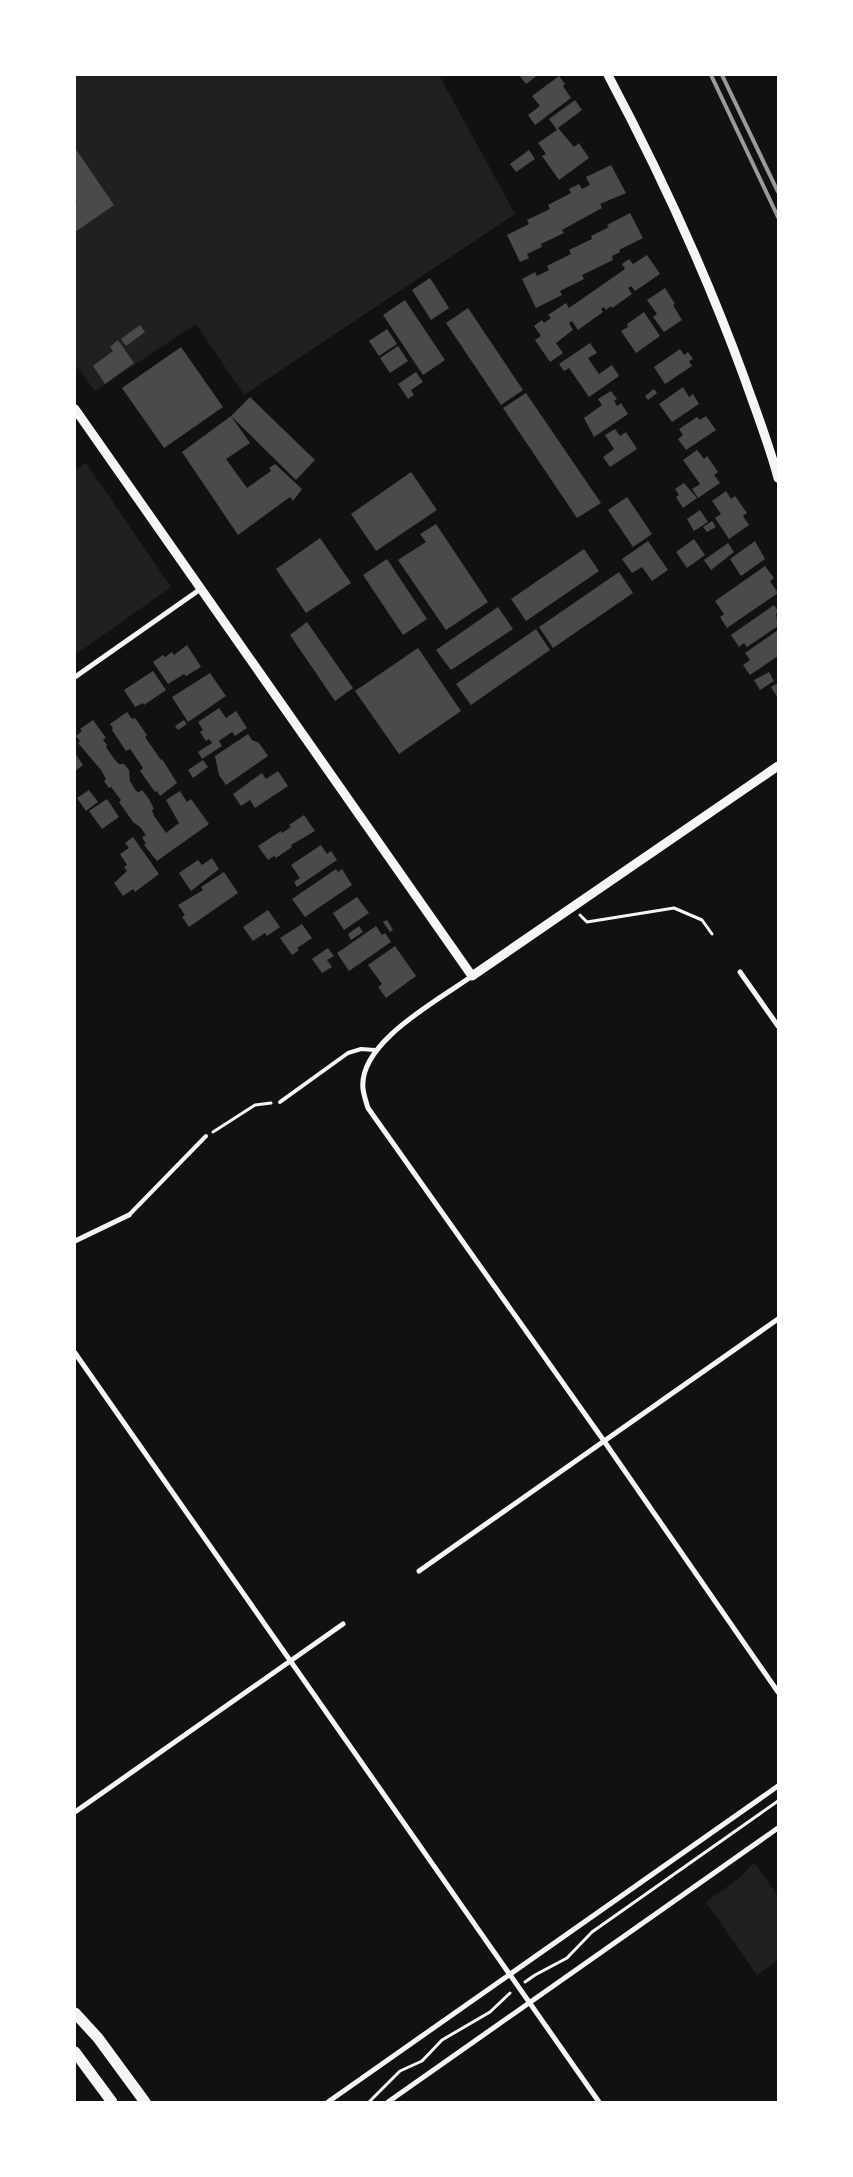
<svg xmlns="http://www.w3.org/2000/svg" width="853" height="2177" viewBox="0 0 853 2177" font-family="'Public Sans',sans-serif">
<rect width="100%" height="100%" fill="#111"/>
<g fill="#202020">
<polygon points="75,75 439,75 515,214 244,395 196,324 95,391 75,364"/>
<polygon points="86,463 171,587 75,655 75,470"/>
<polygon points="754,1862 778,1896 778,1960 757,1975 706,1902 742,1876"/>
</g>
<g fill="#4a4a4a">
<polygon points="519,75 538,75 526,84"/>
<polygon points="559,76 565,84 563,86 571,98 535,125 528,115 540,106 532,96"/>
<polygon points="575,100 582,110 558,128 574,147 579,143 589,158 559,180 542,156 546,154 538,143 557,130 549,119"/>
<polygon points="75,148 114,205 75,232 75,202 77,201 75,198"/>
<polygon points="529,150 535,159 516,172 510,164"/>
<polygon points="611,165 626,193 600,204 602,208 562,230 564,233 541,244 542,247 527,254 529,258 520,262 507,235 529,224 527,220 550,209 548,205 571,193 569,189 579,184 582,189 590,185 586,177"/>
<polygon points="630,213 643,238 619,250 620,252 612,256 613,260 582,275 584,279 560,291 562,295 536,308 522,279 535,272 537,276 549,270 547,266 571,254 569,250 592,239 591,236 609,227 607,225"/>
<polygon points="647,255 660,274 635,291 631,286 628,288 632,294 612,308 611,306 606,310 604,307 601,309 603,312 578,330 572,321 569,323 573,330 556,343 563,353 550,362 535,340 541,336 534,326 542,320 544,323 551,318 548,315 566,303 569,308 625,269 622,264 629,259 633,264"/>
<polygon points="430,278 449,308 431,320 412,290"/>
<polygon points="665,288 675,304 673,305 682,320 664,332 653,317 657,314 647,300"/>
<polygon points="405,300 445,360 423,375 383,315"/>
<polygon points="468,308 523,390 501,405 446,323"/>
<polygon points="644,312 660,336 636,353 621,331 628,327 627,324"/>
<polygon points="140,325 145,332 126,346 121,339"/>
<polygon points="387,329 397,344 379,356 369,341"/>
<polygon points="118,340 134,363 105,384 93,366 113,351 110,347"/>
<polygon points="590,343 597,353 588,358 599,374 612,365 619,376 589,397 569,368 564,371 559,364"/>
<polygon points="398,346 408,361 390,373 380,358"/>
<polygon points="181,347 223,407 164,448 122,388"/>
<polygon points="680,349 684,355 688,352 693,359 689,361 692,366 665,384 654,367"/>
<polygon points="416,372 423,382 411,390 414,395 408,399 398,384"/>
<polygon points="683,387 689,397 693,394 699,404 672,422 659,404"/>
<polygon points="654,389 657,393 648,400 645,396"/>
<polygon points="611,391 617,399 614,401 617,406 621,403 628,414 594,437 584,418 602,405 598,399"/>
<polygon points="526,393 601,503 577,518 503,408"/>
<polygon points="250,397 315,460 296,480 231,416"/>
<polygon points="231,416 250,443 226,459 247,488 271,471 269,468 275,464 302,489 293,501 290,497 238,535 182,452"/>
<polygon points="706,416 716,430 686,450 678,439 683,435 679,429 697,417 700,420"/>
<polygon points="615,429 620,436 626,432 637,449 610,467 603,457 614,449 605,435"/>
<polygon points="697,450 704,459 707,456 718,472 714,475 720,483 698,498 692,489 700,484 683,460"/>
<polygon points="411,472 437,510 376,551 351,514"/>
<polygon points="684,483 697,498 683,508 676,497 679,495 675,489"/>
<polygon points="726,491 731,499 735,496 747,513 743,516 749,525 729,539 715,518 721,514 712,501"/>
<polygon points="627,497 652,534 633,547 608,510"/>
<polygon points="700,510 708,522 694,531 687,519"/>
<polygon points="712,521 716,527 707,532 703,527"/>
<polygon points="436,524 488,602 446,630 398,560 426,542 420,534"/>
<polygon points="320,538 351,583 306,613 276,569"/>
<polygon points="694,539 705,555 687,568 676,552"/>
<polygon points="648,541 668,570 652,581 642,567 632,573 622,559"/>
<polygon points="755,541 765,559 741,576 730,559"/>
<polygon points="728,543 734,552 711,570 704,560"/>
<polygon points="584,549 599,571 526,621 511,599"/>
<polygon points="387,559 427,619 403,635 363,575"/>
<polygon points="765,566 774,578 770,581 778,593 727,628 720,617 724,614 715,601"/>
<polygon points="619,572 633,593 553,648 539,627"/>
<polygon points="774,605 778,611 776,614 778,626 747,647 744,643 739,647 731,635"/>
<polygon points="498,607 513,629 451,670 436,650"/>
<polygon points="307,622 353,688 335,701 290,635"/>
<polygon points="536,629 550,650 471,705 456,684"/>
<polygon points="778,630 778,656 750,675 743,665 750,660 745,653"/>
<polygon points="187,645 201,667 186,676 184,674 168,684 153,662 163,655 165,657 172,652 174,655"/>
<polygon points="418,648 461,711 399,754 355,691"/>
<polygon points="153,671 166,690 144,705 143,703 135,707 124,690"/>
<polygon points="769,672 774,681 760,690 754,680"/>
<polygon points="210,673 226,696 188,722 172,697"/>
<polygon points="778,683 778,698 771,687"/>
<polygon points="219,708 226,718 236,711 247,728 235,736 232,732 219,741 222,746 202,759 198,752 212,743 209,739 206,741 200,732 203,730 198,722"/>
<polygon points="127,712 132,719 135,718 147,735 145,737 161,760 162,759 177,783 160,796 157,791 155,792 140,771 143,768 130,749 126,751 112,730 113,728 110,724"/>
<polygon points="93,720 106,738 103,740 107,745 106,747 115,760 119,764 124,764 129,770 130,781 136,791 139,792 142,790 149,799 154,809 152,810 154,816 166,833 179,823 166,800 180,791 187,802 191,799 209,824 157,861 144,845 146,844 142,837 146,835 140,827 133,822 119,802 121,800 111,787 109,788 104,781 106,779 101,770 78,743 80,741 76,736 82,731 80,729"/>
<polygon points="184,720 187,724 178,730 175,726"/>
<polygon points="248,734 252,740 259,743 268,756 226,785 219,775 215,756"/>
<polygon points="75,753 83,765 75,771"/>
<polygon points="203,760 208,767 193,778 188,770"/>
<polygon points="278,771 288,786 255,808 250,800 241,806 233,794 262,773 266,779"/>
<polygon points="89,790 98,802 86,811 77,798"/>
<polygon points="107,799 119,817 102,829 89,811"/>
<polygon points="304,815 315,831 291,845 292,847 276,858 274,856 268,860 258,846 281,831 282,833 291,827 289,825"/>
<polygon points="133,837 159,874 135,892 133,889 123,896 114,883 127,871 124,867 127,865 120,854 129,848 125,843"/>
<polygon points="321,845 327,854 331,851 337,860 297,887 294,882 300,878 291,865"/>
<polygon points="212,858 219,869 191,891 179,873 198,860 202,865"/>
<polygon points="336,869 338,872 342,869 352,885 305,917 292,899"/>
<polygon points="224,872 238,893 189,927 182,917 185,915 178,905 203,890 201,887"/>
<polygon points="357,897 369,913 344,930 333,913"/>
<polygon points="268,910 280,927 267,936 265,933 253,941 243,927"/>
<polygon points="387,920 393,930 390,932 383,922"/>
<polygon points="302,924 312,938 297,948 299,950 292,955 280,938"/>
<polygon points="359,926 363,932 351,940 348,934"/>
<polygon points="376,926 382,935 385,933 391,942 349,971 337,953"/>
<polygon points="395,946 416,976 386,998 378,987 382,984 368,965"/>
<polygon points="328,948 334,956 327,960 332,967 322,973 312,959"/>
</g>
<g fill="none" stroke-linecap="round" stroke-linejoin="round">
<g stroke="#f5f5f5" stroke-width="3">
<polyline points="580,915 587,922 674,908 702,920 712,934"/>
<polyline points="213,1132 255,1105 271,1103"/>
<polyline points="525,1982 535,1975 567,1958 592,1932 778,1801"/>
<polyline points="369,2102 400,2071 422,2061 442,2040 490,2012 510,1993"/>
</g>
<g stroke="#f5f5f5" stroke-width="4">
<polyline points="280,1102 348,1053 361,1049 375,1050"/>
<polyline points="129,1215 206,1136"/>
</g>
<g stroke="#f5f5f5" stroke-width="5">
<polyline points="75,677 202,588"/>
<polyline points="740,972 778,1026"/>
<path d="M 472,976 C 439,1000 358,1042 363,1089 C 364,1095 366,1102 368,1108 L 604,1441 L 778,1692"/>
<polyline points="75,1241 129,1215"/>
<polyline points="75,1353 599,2102"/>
<polyline points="419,1571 778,1319"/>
<polyline points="75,1812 343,1624"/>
<polyline points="328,2102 778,1786"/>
<polyline points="388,2102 778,1828"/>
</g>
<g stroke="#f5f5f5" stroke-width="9">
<path d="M 608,75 C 660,173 706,273 744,377 C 756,411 769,444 778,478"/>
<polyline points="75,409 472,976 778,766"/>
</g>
<g stroke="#f5f5f5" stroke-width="11">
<polyline points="75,2013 98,2038 145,2102"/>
<polyline points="75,2052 112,2102"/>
</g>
<g stroke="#9a9a9a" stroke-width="4">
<polyline points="711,75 778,217"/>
<polyline points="722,75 778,192"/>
</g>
</g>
<rect width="853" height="2177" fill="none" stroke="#ffffff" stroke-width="152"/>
</svg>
